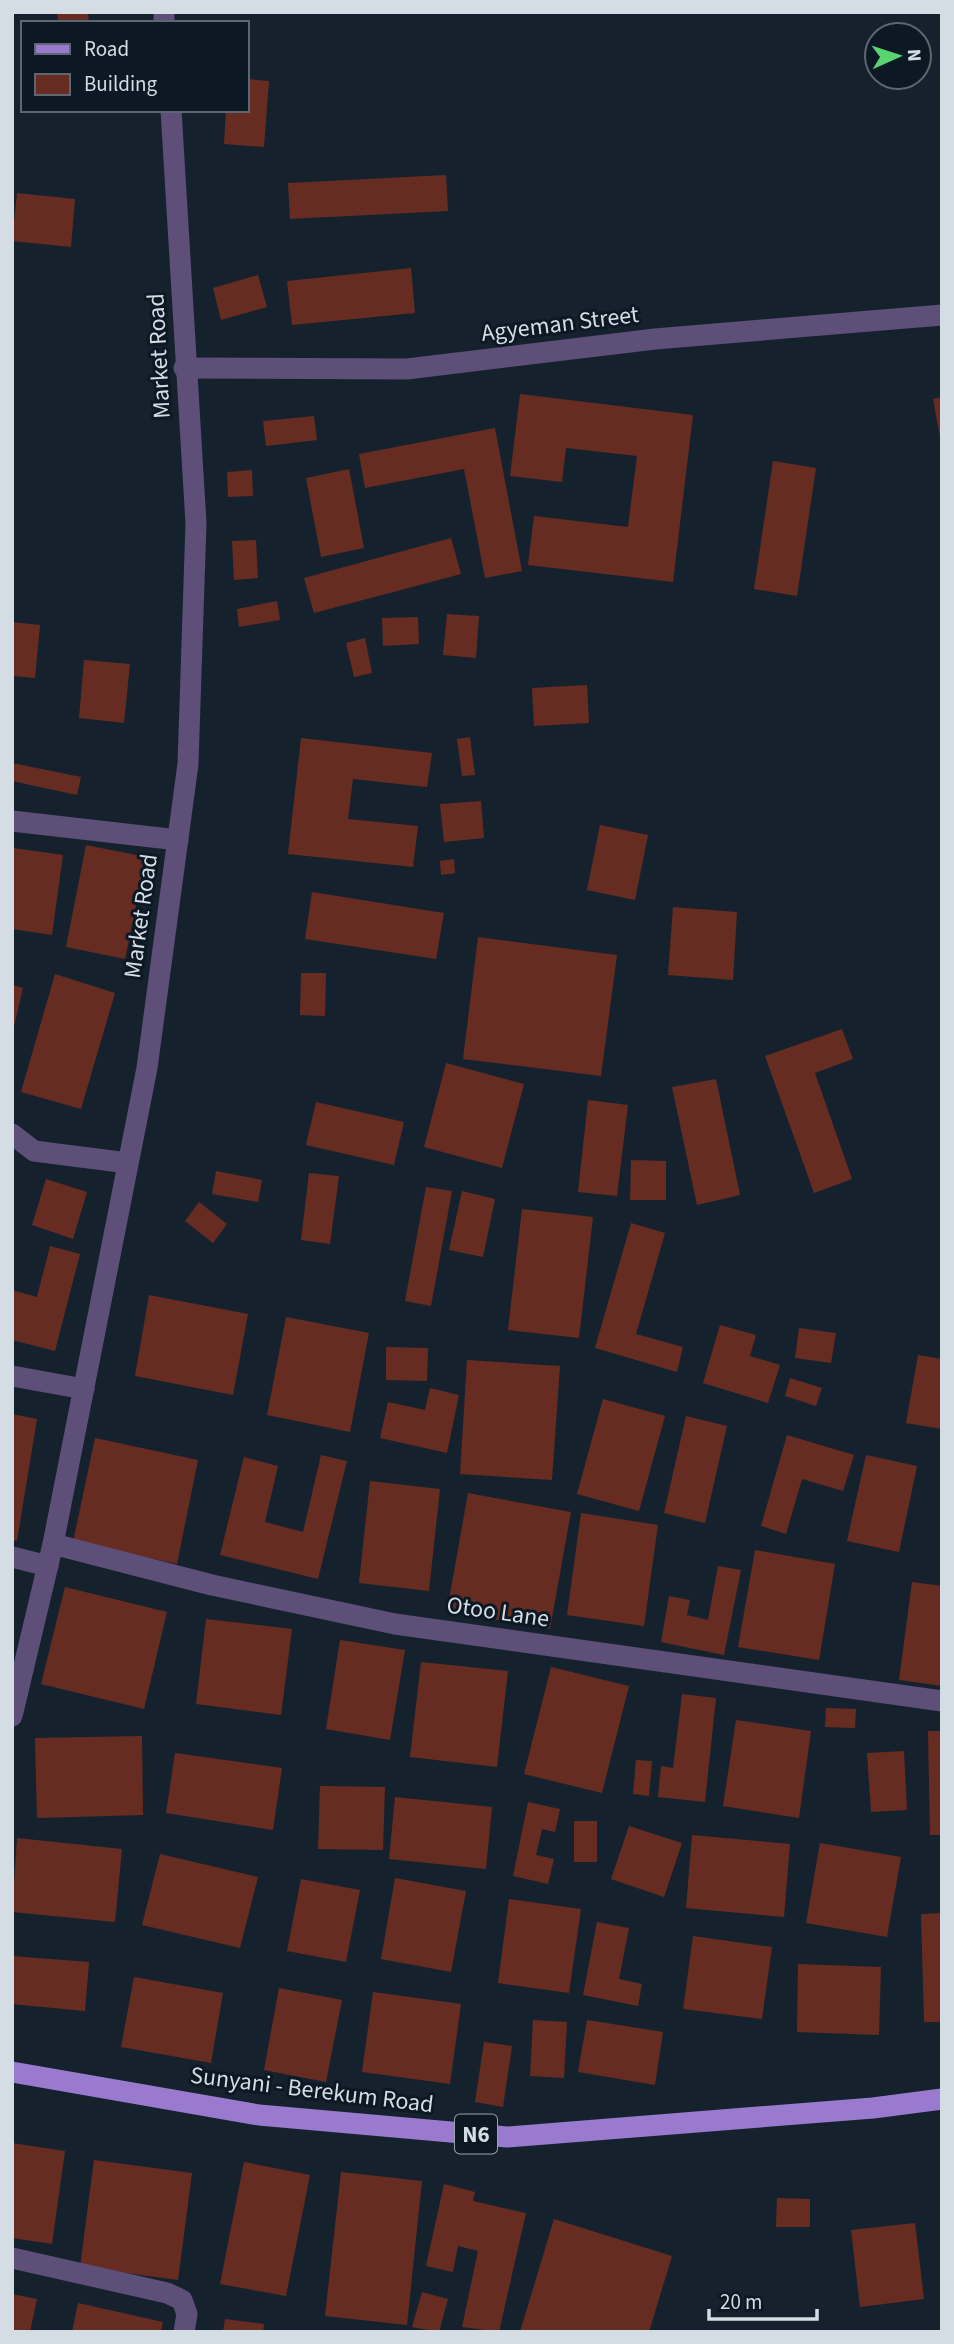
<svg xmlns="http://www.w3.org/2000/svg" width="954" height="2344" viewBox="0 0 954 2344" font-family="'Source Sans 3',sans-serif">
<rect width="100%" height="100%" fill="#15222e"/>
<g fill="#672c21">
<polygon points="57,12 88,12 89,23 58,23"/>
<polygon points="247,79 269,81 264,147 224,144 226,110 247,110"/>
<polygon points="446,175 448,211 290,219 288,183"/>
<polygon points="17,193 75,199 71,247 12,241"/>
<polygon points="411,268 415,313 292,325 287,281"/>
<polygon points="258,275 267,307 221,320 213,288"/>
<polygon points="520,394 693,415 673,582 528,565 534,516 628,527 637,456 566,448 562,482 510,476"/>
<polygon points="942,397 942,437 940,437 933,399"/>
<polygon points="314,416 317,440 266,446 263,421"/>
<polygon points="495,428 522,571 485,578 464,469 365,488 359,454"/>
<polygon points="773,461 816,468 797,596 754,589"/>
<polygon points="349,469 364,548 321,557 306,478"/>
<polygon points="252,470 253,496 228,497 227,472"/>
<polygon points="451,538 461,574 314,613 304,578"/>
<polygon points="256,540 258,578 234,580 232,541"/>
<polygon points="277,601 280,620 239,627 237,609"/>
<polygon points="447,614 479,616 476,658 443,655"/>
<polygon points="418,617 419,644 383,646 382,618"/>
<polygon points="12,622 40,625 35,678 12,676"/>
<polygon points="365,638 372,673 354,677 346,643"/>
<polygon points="84,660 130,664 124,723 79,718"/>
<polygon points="587,685 589,723 534,726 532,688"/>
<polygon points="470,737 475,775 462,776 457,739"/>
<polygon points="301,738 432,753 427,787 353,779 348,819 418,826 413,867 288,854"/>
<polygon points="12,763 81,777 77,795 12,781"/>
<polygon points="481,801 484,838 444,842 440,804"/>
<polygon points="600,825 648,835 635,900 587,890"/>
<polygon points="86,845 146,857 125,959 66,947"/>
<polygon points="13,848 63,855 52,935 12,929"/>
<polygon points="454,859 455,873 441,875 440,861"/>
<polygon points="312,892 444,913 436,959 305,939"/>
<polygon points="673,907 737,912 733,980 668,975"/>
<polygon points="478,937 617,955 601,1076 463,1059"/>
<polygon points="301,973 326,973 325,1016 300,1015"/>
<polygon points="55,974 115,993 81,1109 21,1092"/>
<polygon points="12,985 23,988 13,1031 12,1030"/>
<polygon points="842,1029 853,1059 815,1073 852,1179 814,1193 765,1056"/>
<polygon points="446,1063 524,1084 502,1168 424,1147"/>
<polygon points="716,1079 740,1195 697,1205 672,1087"/>
<polygon points="588,1100 628,1105 617,1196 578,1192"/>
<polygon points="316,1102 404,1122 394,1165 306,1145"/>
<polygon points="631,1160 666,1161 666,1200 630,1200"/>
<polygon points="216,1171 262,1180 258,1202 212,1194"/>
<polygon points="309,1173 339,1176 330,1244 301,1240"/>
<polygon points="46,1179 87,1192 73,1239 32,1225"/>
<polygon points="426,1187 452,1191 431,1306 405,1301"/>
<polygon points="462,1191 495,1199 483,1257 449,1250"/>
<polygon points="199,1202 227,1224 213,1243 185,1221"/>
<polygon points="522,1209 593,1217 579,1338 508,1330"/>
<polygon points="631,1223 665,1233 636,1334 683,1347 677,1372 595,1348"/>
<polygon points="50,1246 80,1254 55,1351 12,1340 12,1290 37,1297"/>
<polygon points="149,1295 248,1314 233,1395 135,1376"/>
<polygon points="286,1317 369,1333 350,1432 267,1415"/>
<polygon points="720,1325 756,1335 750,1356 780,1365 768,1403 703,1383"/>
<polygon points="799,1328 836,1333 831,1363 795,1358"/>
<polygon points="386,1347 428,1348 427,1381 386,1380"/>
<polygon points="918,1355 942,1359 942,1429 906,1423"/>
<polygon points="467,1360 560,1366 552,1480 460,1474"/>
<polygon points="790,1378 822,1388 816,1406 785,1396"/>
<polygon points="430,1388 459,1395 447,1453 380,1438 388,1402 425,1410"/>
<polygon points="603,1399 665,1416 639,1511 577,1494"/>
<polygon points="12,1414 37,1419 17,1541 12,1540"/>
<polygon points="686,1416 727,1426 705,1523 664,1513"/>
<polygon points="787,1435 854,1455 843,1491 802,1479 786,1534 761,1526"/>
<polygon points="95,1438 198,1460 177,1564 73,1542"/>
<polygon points="321,1455 347,1461 318,1579 220,1555 244,1457 278,1466 265,1522 303,1532"/>
<polygon points="866,1455 917,1466 899,1552 847,1541"/>
<polygon points="370,1481 440,1489 429,1591 359,1583"/>
<polygon points="468,1493 571,1512 550,1629 447,1611"/>
<polygon points="581,1513 658,1525 644,1626 567,1615"/>
<polygon points="755,1550 835,1564 819,1660 738,1647"/>
<polygon points="718,1566 741,1570 724,1655 661,1642 669,1596 690,1600 687,1615 708,1620"/>
<polygon points="912,1582 942,1586 942,1686 899,1680"/>
<polygon points="65,1587 167,1612 144,1709 41,1684"/>
<polygon points="206,1619 292,1629 281,1715 196,1704"/>
<polygon points="340,1640 405,1650 390,1740 326,1729"/>
<polygon points="421,1662 508,1671 497,1767 410,1757"/>
<polygon points="551,1667 629,1686 602,1793 524,1774"/>
<polygon points="682,1694 716,1698 705,1802 658,1797 661,1766 673,1768"/>
<polygon points="826,1708 856,1709 855,1728 825,1727"/>
<polygon points="736,1720 811,1731 799,1818 723,1806"/>
<polygon points="928,1731 942,1731 942,1835 930,1835"/>
<polygon points="142,1736 143,1815 37,1818 35,1738"/>
<polygon points="904,1751 907,1810 871,1812 867,1753"/>
<polygon points="175,1753 282,1768 273,1830 166,1813"/>
<polygon points="636,1760 652,1761 649,1796 633,1794"/>
<polygon points="320,1786 385,1787 383,1850 318,1849"/>
<polygon points="395,1797 492,1807 486,1869 389,1859"/>
<polygon points="528,1802 560,1809 555,1832 542,1829 536,1855 554,1859 548,1884 513,1876"/>
<rect x="574" y="1821" width="23" height="41"/>
<polygon points="629,1826 682,1843 664,1897 611,1879"/>
<polygon points="692,1835 790,1844 784,1917 686,1908"/>
<polygon points="17,1838 122,1849 115,1922 12,1912"/>
<polygon points="820,1843 901,1857 887,1937 806,1923"/>
<polygon points="160,1854 258,1877 240,1948 142,1925"/>
<polygon points="395,1878 466,1891 451,1972 381,1959"/>
<polygon points="301,1879 360,1890 346,1962 287,1951"/>
<polygon points="509,1899 581,1909 569,1993 498,1983"/>
<polygon points="942,1913 942,2022 924,2022 921,1914"/>
<polygon points="597,1922 629,1928 619,1979 642,1984 638,2006 583,1995"/>
<polygon points="693,1936 772,1947 762,2019 683,2009"/>
<polygon points="12,1956 89,1962 85,2011 12,2004"/>
<polygon points="798,1964 881,1967 879,2035 797,2032"/>
<polygon points="134,1977 223,1993 211,2063 121,2047"/>
<polygon points="279,1988 342,2000 326,2082 264,2070"/>
<polygon points="373,1992 461,2004 450,2084 362,2072"/>
<polygon points="533,2020 567,2022 564,2078 530,2076"/>
<polygon points="587,2020 663,2032 655,2085 578,2072"/>
<polygon points="484,2042 512,2046 503,2107 475,2102"/>
<polygon points="12,2143 65,2151 52,2244 12,2238"/>
<polygon points="94,2160 192,2173 178,2280 80,2267"/>
<polygon points="244,2162 310,2175 286,2296 220,2284"/>
<polygon points="341,2172 422,2181 407,2325 325,2316"/>
<polygon points="444,2184 475,2192 473,2201 526,2213 499,2332 462,2327 478,2251 458,2246 453,2272 426,2266"/>
<polygon points="777,2198 810,2199 810,2227 776,2227"/>
<polygon points="554,2219 672,2256 649,2332 520,2332"/>
<polygon points="915,2223 924,2299 860,2307 851,2230"/>
<polygon points="422,2292 448,2299 439,2332 412,2327"/>
<polygon points="12,2294 37,2299 30,2332 12,2332"/>
<polygon points="78,2303 163,2322 161,2332 72,2332"/>
<polygon points="225,2319 264,2324 263,2332 223,2332"/>
</g>
<g fill="none" stroke-linecap="round" stroke-linejoin="round">
<g stroke="#5d4f77" stroke-width="21">
<polyline points="164,12 164,23"/>
<polyline points="184,368 407,369 655,339 942,315"/>
<polyline points="12,821 178,840"/>
<polyline points="12,1134 34,1151 128,1163"/>
<polyline points="12,1376 84,1389"/>
<polyline points="53,1544 212,1585 395,1624 942,1701"/>
<polyline points="12,1557 48,1566"/>
<polyline points="12,1716 53,1544 147,1068 188,764 196,523 171,110"/>
<polyline points="12,2258 167,2293 182,2300 187,2314 184,2332"/>
</g>
<polyline stroke="#9a7ace" stroke-width="21" points="12,2072 259,2115 507,2137 873,2108 942,2099"/>
</g>
<g text-anchor="middle" dominant-baseline="central" stroke-width="6" stroke-linejoin="round" paint-order="stroke">
<rect fill="#0c1924" stroke="#98a2aa" stroke-width="2" x="455" y="2114.5" width="42" height="39" rx="5"/>
<g font-size="23" font-weight="bold" fill="#d4dde4">
<text x="476" y="2134">N6</text>
</g>
<g font-size="24" fill="#d4dde4" stroke="#0c1924">
<text transform="translate(560 324) rotate(-7)">Agyeman Street</text>
<text transform="translate(159 356) rotate(-93)">Market Road</text>
<text transform="translate(141 916) rotate(-82)">Market Road</text>
<text transform="translate(498 1612) rotate(8)">Otoo Lane</text>
<text transform="translate(312 2090) rotate(7)">Sunyani - Berekum Road</text>
</g>
</g>
<rect width="954" height="2344" fill="none" stroke="#d4dde4" stroke-width="28"/>
<rect x="21" y="21" width="228" height="91" fill="#0c1924" stroke="#5c6771" stroke-width="2"/>
<rect x="35" y="44" width="35" height="10" fill="#9a7ace" stroke="#5c6771" stroke-width="2"/>
<text x="84" y="56" font-size="21" fill="#d4dde4">Road</text>
<rect x="35" y="74" width="35" height="21" fill="#672c21" stroke="#5c6771" stroke-width="2"/>
<text x="84" y="91" font-size="21" fill="#d4dde4">Building</text>
<g transform="translate(898 56) rotate(87)"><circle r="33" fill="#0c1924" stroke="#5c6771" stroke-width="2"/>
<path d="M0-5L12 26L0 18L-12 26Z" fill="#58d570"/>
<text y="-10" font-size="19" font-weight="bold" text-anchor="middle" fill="#d4dde4">N</text>
</g>
<path d="M709 2309v10h108v-10" fill="none" stroke="#d4dde4" stroke-width="3.5"/>
<text x="720" y="2309" font-size="21" fill="#d4dde4" stroke="#0c1924" stroke-width="5" paint-order="stroke">20 m</text>
</svg>
